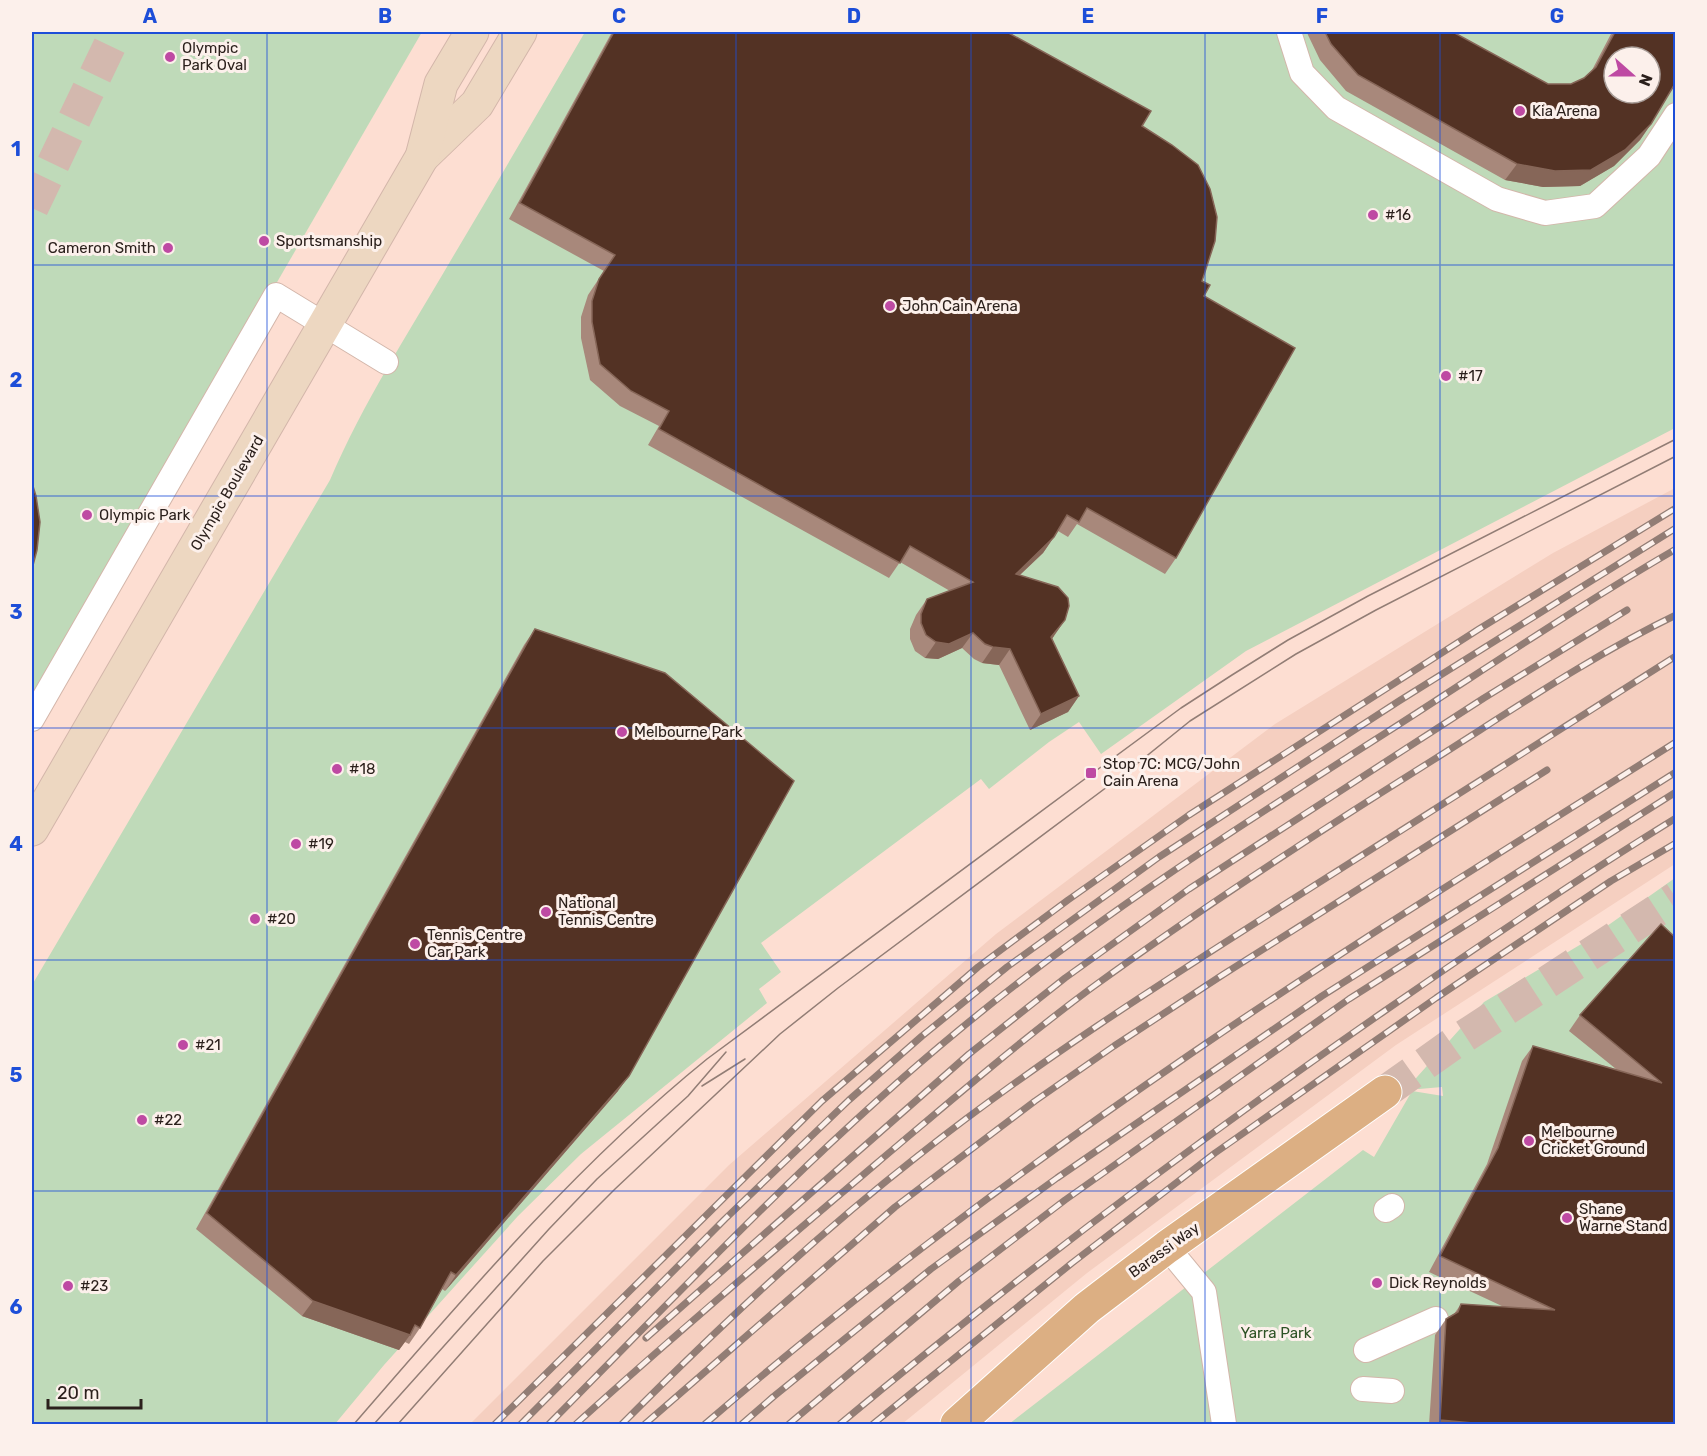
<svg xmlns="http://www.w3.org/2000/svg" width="1707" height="1456" viewBox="0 0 1707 1456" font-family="Rubik,sans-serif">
<rect width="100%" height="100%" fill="#fdded2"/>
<polygon fill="#f5cfc0" points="1675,488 1675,864 1396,1045 1087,1273 902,1424 470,1424 729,1165 996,934 1275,724 1553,553"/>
<g fill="#bfdab9" fill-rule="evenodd">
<polygon points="32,32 422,32 32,705"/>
<path d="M 585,32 L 1675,32 L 1675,428 L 1246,651 L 1101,754 L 1079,722 L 1049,742 L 989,789 L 981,779 L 761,943 L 781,972 L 759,989 L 767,1003 L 581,1154 L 518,1216 L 384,1365 L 335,1424 L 32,1424 L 32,985 L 330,480 C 363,403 409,332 451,260 C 496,184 541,108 585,32 ZM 1614,57 L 1650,57 L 1650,93 L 1614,93 Z"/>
<polygon points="1675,878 1675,1424 1009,1424 1363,1150 1374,1157 1412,1091 1443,1096 1442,1087 1419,1089 1409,1086 1484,1002 1583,943"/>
</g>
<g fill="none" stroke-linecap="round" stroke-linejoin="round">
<polyline stroke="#d3b8ae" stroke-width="33" stroke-dasharray="33 16" stroke-linecap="butt" points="1385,1092 1454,1043 1676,898"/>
<polyline stroke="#d3b8ae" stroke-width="33" stroke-dasharray="33 16" stroke-linecap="butt" points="32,208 116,32"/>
<g stroke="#d3b6aa" stroke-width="26">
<g id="street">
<polyline points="1289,32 1302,73 1336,108 1497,199 1545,213 1595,206 1649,156 1676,115"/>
<polyline points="32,719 276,295 386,362"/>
<polyline points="1386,1210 1392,1206"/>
<polyline points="1167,1247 1204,1292 1224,1424"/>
<polyline points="1366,1350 1436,1319"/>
<polyline points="1363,1389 1392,1391"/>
</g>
</g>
<g stroke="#d3b6aa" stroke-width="35">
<g id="secondary">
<polyline points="422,157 477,104 520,32"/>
<polyline points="32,829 422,157 441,84 472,32"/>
</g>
</g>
<g stroke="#fff" stroke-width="35">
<polyline id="primary" points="957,1424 1087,1308 1167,1247 1385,1092"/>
</g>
<use href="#street" stroke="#fff" stroke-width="24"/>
<use href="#secondary" stroke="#edd7c1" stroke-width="33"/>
<use href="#primary" stroke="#dcaf83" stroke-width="33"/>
<g stroke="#927d75" stroke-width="1.5">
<polyline points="702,1086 745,1059"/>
<path d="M 354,1424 C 465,1296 575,1166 707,1059 L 1105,764 L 1181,708 L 1232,675 L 1288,640 L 1368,596 L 1676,439"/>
<polyline points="374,1424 549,1229 597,1179 688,1096 726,1052"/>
<polyline points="398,1424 543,1261 615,1189 780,1034 838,988 1123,775 1190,721 1296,654 1376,610 1676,456"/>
</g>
<g stroke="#927d75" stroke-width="7">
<g id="rail">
<polyline points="646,1338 969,1054 1065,978 1189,889 1484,698 1627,610"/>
<polyline points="495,1424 822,1101 978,967 1068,900 1189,815 1479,629 1676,508"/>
<polyline points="521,1424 725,1219 849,1100 922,1036 1007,967 1159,857 1399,701 1676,528"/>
<path d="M 549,1424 C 682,1290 812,1151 959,1030 C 1092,920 1238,827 1384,734 C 1481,672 1576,607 1676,549"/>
<path d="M 576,1424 C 674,1335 776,1249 877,1163 C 947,1104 1016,1044 1090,989 C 1197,911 1309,838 1422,767 C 1505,715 1587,658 1676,615"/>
<path d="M 622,1424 C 716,1330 813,1238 919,1155 C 1034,1064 1158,985 1282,906 C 1413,823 1544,740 1676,656"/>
<polyline points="645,1424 895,1207 1035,1101 1114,1046 1224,974 1547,770"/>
<path d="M 705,1424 C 858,1292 1021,1170 1189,1055 C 1348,946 1513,845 1676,742"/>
<polyline points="742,1424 773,1397 931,1269 1057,1178 1322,996 1676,772"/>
<polyline points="789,1424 959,1281 1065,1200 1349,999 1676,792"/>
<path d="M 840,1424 C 1015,1278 1198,1140 1386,1010 C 1481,944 1577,879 1676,818"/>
<polyline points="873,1424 1072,1263 1215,1153 1436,998 1611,881 1676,843"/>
</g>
</g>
<use href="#rail" stroke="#fcf0eb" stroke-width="4.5" stroke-dasharray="14" stroke-linecap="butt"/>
</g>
<g fill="#a8887b">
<polygon points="612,32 1007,32 1142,126 1202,281 1204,296 1176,558 1165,574 1077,524 1068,537 1058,531 1043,553 1020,575 1054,636 1052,639 1079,696 1068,712 1030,730 999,665 982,663 974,659 962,648 938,659 925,658 915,651 910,639 910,629 916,615 927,599 950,591 900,562 889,578 648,445 659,426 620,406 590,380 581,338 581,317 588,295 604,271 509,219"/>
<polygon points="1307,32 1453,32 1548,84 1571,84 1584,78 1591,72 1612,32 1676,32 1651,124 1640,140 1614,166 1580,186 1543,187 1505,180 1346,91 1320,60 1308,35"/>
<polygon points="535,629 618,1091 445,1291 442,1289 420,1328 409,1344 405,1342 399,1350 302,1316 196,1229 524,645"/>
<polygon points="1661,924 1676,1425 1429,1425 1435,1335 1446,1319 1454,1314 1461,1304 1504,1307 1429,1272 1487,1164 1522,1061 1533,1046 1616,1069 1569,1031 1580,1015"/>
</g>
<g fill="#866658">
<polygon points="1651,124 1640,140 1614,166 1580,186 1543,187 1505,180 1517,164"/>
<polygon points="1054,537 1043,553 1005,589 1016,574"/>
<polygon points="1065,620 1054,636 1040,653 1051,637"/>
<polygon points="973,633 962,648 938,659 925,658 936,642"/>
<polygon points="993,647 1010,649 999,665 982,663"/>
<polygon points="1079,696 1068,712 1030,730 1041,714"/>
<polygon points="629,1076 618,1091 445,1291 456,1275"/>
<polygon points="313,1301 410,1335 399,1350 302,1316"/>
<polygon points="1440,1420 1495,1425 1437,1425"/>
</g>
<g fill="#533224" stroke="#866658" stroke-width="1.5" fill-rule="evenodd">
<polygon points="614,32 1007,32 1151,111 1142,126 1172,145 1198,165 1210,189 1217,217 1215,241 1202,281 1210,285 1204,296 1295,348 1176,558 1087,508 1079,522 1067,515 1054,537 1016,574 1058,587 1068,598 1069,606 1065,620 1051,637 1079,696 1041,714 1010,649 993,647 985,644 973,633 949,644 936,642 926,635 921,623 921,614 927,599 973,582 910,546 900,563 659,429 669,411 631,391 600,364 592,322 592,301 599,279 615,255 520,203"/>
<path d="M 1325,32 L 1453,32 L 1548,84 L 1571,84 L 1584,78 L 1596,67 L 1615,32 L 1676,32 L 1676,82 L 1651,124 L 1625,150 L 1591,170 L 1555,171 L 1517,164 L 1358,75 L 1331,44 ZM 1614,57 L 1650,57 L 1650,93 L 1614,93 Z"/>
<polygon points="32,483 36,496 40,522 37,550 32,569"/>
<polygon points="535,629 665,673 794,781 629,1076 456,1275 451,1272 420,1328 415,1325 410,1335 313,1301 207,1213"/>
<polygon points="1661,924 1676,938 1676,1425 1495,1425 1440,1420 1446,1319 1458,1312 1461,1304 1555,1310 1440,1256 1498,1148 1533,1046 1662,1083 1580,1015"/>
</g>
<path fill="none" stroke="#1d4ed8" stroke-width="1.5" stroke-opacity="0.55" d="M 267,32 L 267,1424M 502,32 L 502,1424M 736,32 L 736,1424M 971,32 L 971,1424M 1205,32 L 1205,1424M 1440,32 L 1440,1424M 32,265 L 1676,265M 32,496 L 1676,496M 32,728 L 1676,728M 32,960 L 1676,960M 32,1191 L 1676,1191"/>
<g fill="#be4aa3" stroke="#fcf0eb" stroke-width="2">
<circle cx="170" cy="57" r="6"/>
<circle cx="1520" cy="111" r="6"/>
<circle cx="1373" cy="215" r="6"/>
<circle cx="264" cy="241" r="6"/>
<circle cx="168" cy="248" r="6"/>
<circle cx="890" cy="306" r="6"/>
<circle cx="1446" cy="376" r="6"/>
<circle cx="87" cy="515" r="6"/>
<circle cx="622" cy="732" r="6"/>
<circle cx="337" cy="769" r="6"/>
<rect x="1085" y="767" width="12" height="12" rx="3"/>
<circle cx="296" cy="844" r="6"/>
<circle cx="546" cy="912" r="6"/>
<circle cx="255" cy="919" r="6"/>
<circle cx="415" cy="944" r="6"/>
<circle cx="183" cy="1045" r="6"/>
<circle cx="142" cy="1120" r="6"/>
<circle cx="1529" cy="1141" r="6"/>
<circle cx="1567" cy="1218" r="6"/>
<circle cx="1377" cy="1283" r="6"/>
<circle cx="68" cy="1286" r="6"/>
</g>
<g text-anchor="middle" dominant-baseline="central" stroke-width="6" stroke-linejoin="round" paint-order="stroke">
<g font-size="15" fill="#2b201c" stroke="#fcf0eb" text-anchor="start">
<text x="182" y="48">Olympic<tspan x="182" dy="17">Park Oval</tspan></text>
<text x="1532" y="111">Kia Arena</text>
<text x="1385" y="215">#16</text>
<text x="276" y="241">Sportsmanship</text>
<text x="156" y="248" text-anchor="end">Cameron Smith</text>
<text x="902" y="306">John Cain Arena</text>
<text x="1458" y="376">#17</text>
<text x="99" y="515">Olympic Park</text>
<text x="634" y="732">Melbourne Park</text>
<text x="1103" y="764">Stop 7C: MCG/John<tspan x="1103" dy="17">Cain Arena</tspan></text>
<text x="349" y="769">#18</text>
<text x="308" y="844">#19</text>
<text x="558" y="903">National<tspan x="558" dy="17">Tennis Centre</tspan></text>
<text x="267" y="919">#20</text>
<text x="427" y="935">Tennis Centre<tspan x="427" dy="17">Car Park</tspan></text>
<text x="195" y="1045">#21</text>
<text x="154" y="1120">#22</text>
<text x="1541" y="1132">Melbourne<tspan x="1541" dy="17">Cricket Ground</tspan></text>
<text x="1579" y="1209">Shane<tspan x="1579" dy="17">Warne Stand</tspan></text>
<text x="1389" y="1283">Dick Reynolds</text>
<text x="80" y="1286">#23</text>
</g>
<g font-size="15" fill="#2b201c" stroke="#fcf0eb">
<text transform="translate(227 493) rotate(-60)">Olympic Boulevard</text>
<text transform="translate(1164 1250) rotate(-36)">Barassi Way</text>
</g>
<g font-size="15" fill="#2d5225" stroke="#fcf0eb">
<text x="1276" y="1333">Yarra Park</text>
</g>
</g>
<rect width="1707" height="1456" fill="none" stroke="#fcf0eb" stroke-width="66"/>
<g transform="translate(1632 75) rotate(111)"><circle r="28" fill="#fcf0eb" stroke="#a89d98" stroke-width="1.5"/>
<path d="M0-4.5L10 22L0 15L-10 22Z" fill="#be4aa3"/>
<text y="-9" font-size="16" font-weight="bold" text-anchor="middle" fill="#2b201c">N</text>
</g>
<path d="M48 1399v9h93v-9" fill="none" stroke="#2b201c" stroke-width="3"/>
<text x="57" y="1399" font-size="18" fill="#2b201c" stroke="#fcf0eb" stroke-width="4.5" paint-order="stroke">20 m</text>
<rect x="33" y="33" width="1641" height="1390" fill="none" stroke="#1d4ed8" stroke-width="2"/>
<g font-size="20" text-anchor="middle" font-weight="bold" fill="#1d4ed8">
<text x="150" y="23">A</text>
<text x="385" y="23">B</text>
<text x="619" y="23">C</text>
<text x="854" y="23">D</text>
<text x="1088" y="23">E</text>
<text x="1322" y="23">F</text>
<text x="1557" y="23">G</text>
<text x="16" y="156">1</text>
<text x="16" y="387">2</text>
<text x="16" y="619">3</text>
<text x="16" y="851">4</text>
<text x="16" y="1082">5</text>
<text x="16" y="1314">6</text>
</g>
</svg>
